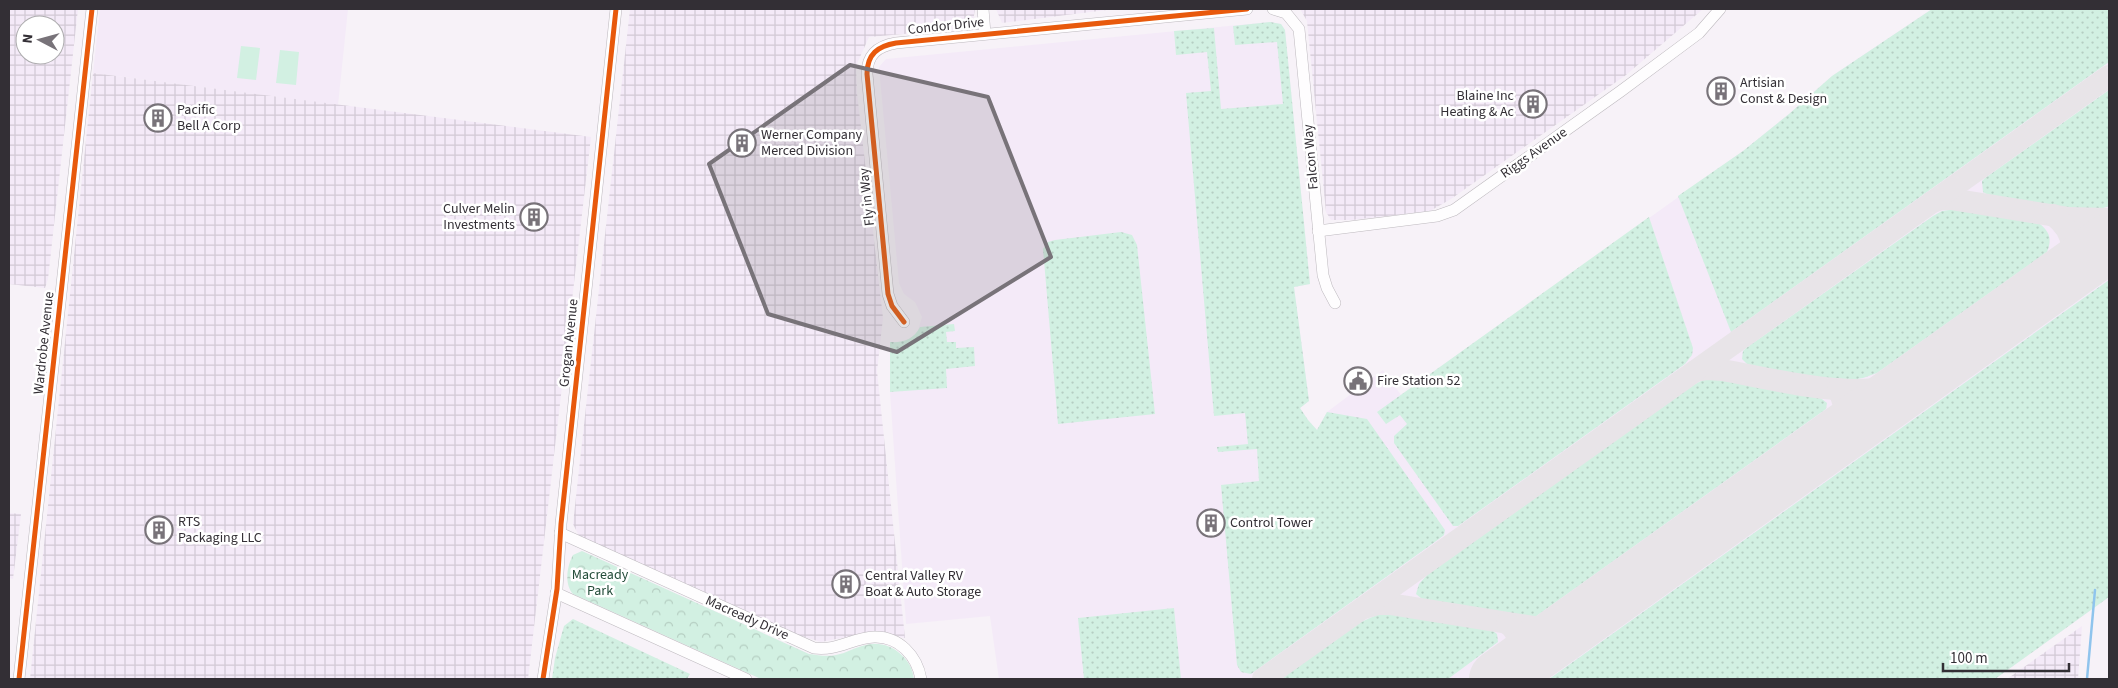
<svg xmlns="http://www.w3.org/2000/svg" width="2118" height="688" viewBox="0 0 2118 688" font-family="'Source Sans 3',sans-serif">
<defs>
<pattern id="industrial-grid" width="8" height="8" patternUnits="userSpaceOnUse" patternTransform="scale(1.25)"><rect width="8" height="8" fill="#f4eaf8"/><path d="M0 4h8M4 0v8" fill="none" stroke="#d2c9d5"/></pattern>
<pattern id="grass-dots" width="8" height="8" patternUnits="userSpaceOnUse" patternTransform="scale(1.25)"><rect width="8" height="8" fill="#d2f0e2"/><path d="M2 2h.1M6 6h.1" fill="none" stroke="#b5cec2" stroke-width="1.8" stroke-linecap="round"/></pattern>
<pattern id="park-crowns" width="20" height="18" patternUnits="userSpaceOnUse" patternTransform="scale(1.25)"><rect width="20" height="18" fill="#d2f0e2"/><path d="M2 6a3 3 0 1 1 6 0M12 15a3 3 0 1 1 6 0" fill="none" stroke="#b5cec2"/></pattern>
</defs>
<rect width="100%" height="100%" fill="#f7f2f8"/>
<g fill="#f4eaf8">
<polygon points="100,9 348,9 338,105 93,73"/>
<polygon points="1932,9 2109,9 2109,597 1995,679 999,679 990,616 906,624 890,392 890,342 903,342 917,334 922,317 915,302 904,294 899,283 879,67 886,59 1270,22 1281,24 1285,30 1310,284 1294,287 1309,401 1300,408 1308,420 1317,430 1327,412 1383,370 1401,395 1743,151 1789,114 1832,76"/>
</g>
<g fill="url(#industrial-grid)" fill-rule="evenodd">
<path d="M 9,9 L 78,9 L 48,279 L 45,288 L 9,284 ZM 25,25 L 55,25 L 55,55 L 25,55 Z"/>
<polygon points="630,9 975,9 972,28 869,37 856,66 857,93 883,318 877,371 905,638 877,631 821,642 798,635 579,536 573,524"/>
<polygon points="996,9 1115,9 1002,23"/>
<polygon points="1300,9 1703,9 1626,75 1451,199 1430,211 1352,220 1331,220 1326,212 1307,21"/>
<polygon points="93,73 591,137 528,679 30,679"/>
<polygon points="9,513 21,514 13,579 9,578"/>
<polygon points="2082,626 2078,679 2007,679"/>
</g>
<g fill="url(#grass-dots)">
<polygon points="1932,9 2109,9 2109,62 1731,332 1678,196 1743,151 1789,114 1832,76"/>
<polygon points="1270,22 1281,24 1285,30 1310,284 1294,287 1309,401 1300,408 1308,420 1317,430 1327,412 1367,419 1445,530 1444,535 1439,539 1251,674 1241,672 1237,665 1221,485 1259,481 1257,449 1218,452 1217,447 1248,444 1245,413 1214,416 1186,93 1211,91 1207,52 1176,55 1174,31 1214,28 1221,109 1283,104 1277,42 1235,45 1233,26"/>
<polygon points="2109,90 2109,206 2095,211 2082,211 1990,196 1983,192 1982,181 1985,178"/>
<path d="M 1957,209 L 2040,224 C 2050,232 2052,240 2047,252 L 1877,373 L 1863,378 L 1844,381 L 1759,368 L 1748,365 L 1742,359 L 1743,351 L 1746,348 L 1933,216 L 1942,211 Z"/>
<polygon points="1649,217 1693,348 1692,355 1685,364 1458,526 1453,526 1394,443 1394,436 1407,424 1400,415 1386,424 1377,412"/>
<polygon points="1121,232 1132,235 1137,245 1155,414 1058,424 1043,249 1048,242 1055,240"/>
<polygon points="2109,280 2109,597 1995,679 1549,679"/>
<path d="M 954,324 L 955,331 L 946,332 L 947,342 L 956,342 L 956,348 L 974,347 L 975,366 L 946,369 L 947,388 L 890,392 L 890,342 C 903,343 914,339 920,327 Z"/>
<polygon points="1717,379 1818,396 1827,403 1826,409 1535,617 1429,601 1422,599 1416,594 1419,584 1427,575 1695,384 1703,380"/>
<polygon points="1174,608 1181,679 1084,679 1078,618"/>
<polygon points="1381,613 1388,613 1492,630 1497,634 1498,642 1448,679 1281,679 1361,622"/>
<polygon points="573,619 690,674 687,679 552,679 555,658 564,626"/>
</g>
<path fill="url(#park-crowns)" d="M 582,551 L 809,654 C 818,655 827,657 836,655 C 847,653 855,647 866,645 C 888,639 912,657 914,679 L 761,679 L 573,594 C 564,584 567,566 573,555 Z"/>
<g fill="#d2f0e2">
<polygon points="241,46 260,48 256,80 237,78"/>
<polygon points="280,50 299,52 296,85 276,83"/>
</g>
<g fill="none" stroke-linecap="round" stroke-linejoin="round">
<polyline stroke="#8fc4ed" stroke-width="2.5" points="2087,679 2095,590"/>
<g stroke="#e8e4e8" stroke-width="22">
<polyline points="1932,202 1941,199 1951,199 2069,218 2109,219"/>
<path d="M 2053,215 C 2078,234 2077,258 2056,281"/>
<path d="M 1695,371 L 1708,369 L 1722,370 C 1768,378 1836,396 1881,388 C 1900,385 1917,377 1934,368"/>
<path d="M 1832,441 C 1847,424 1848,409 1838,389"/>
<polyline points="1364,608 1378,604 1390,604 1546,629 1568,626 1584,618"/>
<path d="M 1500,678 C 1515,663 1529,639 1507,623"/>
<polyline points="1263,679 2109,76"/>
</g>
<polyline stroke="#e8e4e8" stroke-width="58" points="1498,679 2109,243"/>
<g stroke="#bdb9be" stroke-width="12">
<g id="minor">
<polyline points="983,9 985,34"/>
<polyline points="1273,9 1286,13 1299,29 1323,275 1327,288 1335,303"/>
<polyline points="1318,231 1437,216 1454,210 1621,91 1699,33 1720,9"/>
<path d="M 904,322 L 892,306 L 888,294 L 867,74 C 867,54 878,46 896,43 L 1247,9"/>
<path d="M 560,533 L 814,648 C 838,651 852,638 874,637 C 899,636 917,656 921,679"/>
<polyline points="556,593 746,679"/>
<polyline points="19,679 92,9"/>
<polyline points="543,679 557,589 561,524 616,9"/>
</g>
</g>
<use href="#minor" stroke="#fefdfe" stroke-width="11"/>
<g stroke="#fff" stroke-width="8">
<g id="cycleway">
<path d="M 904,322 L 892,306 L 888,294 L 867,74 C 867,54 878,46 896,43 L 1247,9"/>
<polyline points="19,679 92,9"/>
<polyline points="543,679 557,589 561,524 616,9"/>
</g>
</g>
<use href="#cycleway" stroke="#e8590c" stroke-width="5"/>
</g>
<path fill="#787379" fill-opacity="0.2" stroke="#787379" stroke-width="4" stroke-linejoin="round" d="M 850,65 L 988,97 L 1051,257 L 897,352 L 768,314 L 709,164 Z"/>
<defs>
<g id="building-ring" transform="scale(1.4375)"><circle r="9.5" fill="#fff" stroke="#787379" stroke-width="1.5"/><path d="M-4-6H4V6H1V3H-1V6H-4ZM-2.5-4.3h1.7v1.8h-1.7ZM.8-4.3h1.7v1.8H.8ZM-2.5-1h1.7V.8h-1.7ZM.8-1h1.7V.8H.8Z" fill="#787379"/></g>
<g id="civic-ring" transform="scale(1.4375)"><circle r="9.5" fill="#fff" stroke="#787379" stroke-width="1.5"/><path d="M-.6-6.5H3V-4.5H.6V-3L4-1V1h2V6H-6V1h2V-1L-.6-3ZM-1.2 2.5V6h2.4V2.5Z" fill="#787379"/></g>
</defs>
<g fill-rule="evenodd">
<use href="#building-ring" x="1721" y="91"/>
<use href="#building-ring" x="1533" y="104"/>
<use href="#building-ring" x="158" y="118"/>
<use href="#building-ring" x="742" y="143"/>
<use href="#building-ring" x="534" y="217"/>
<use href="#civic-ring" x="1358" y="381"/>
<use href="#building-ring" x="1211" y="523"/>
<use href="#building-ring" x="159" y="530"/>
<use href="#building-ring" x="846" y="584"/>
</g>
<g text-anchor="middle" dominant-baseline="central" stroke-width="5" stroke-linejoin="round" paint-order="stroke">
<g font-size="14" fill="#332f35" stroke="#fff">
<text transform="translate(946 26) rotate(-6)">Condor Drive</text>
<text transform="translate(1534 153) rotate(-35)">Riggs Avenue</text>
<text transform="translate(1311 157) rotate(-95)">Falcon Way</text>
<text transform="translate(867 197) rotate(-96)">Fly in Way</text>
<text transform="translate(44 343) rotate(-84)">Wardrobe Avenue</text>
<text transform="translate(569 343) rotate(-84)">Grogan Avenue</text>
<text transform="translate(747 618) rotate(24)">Macready Drive</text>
</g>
<g font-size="14" fill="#332f35" stroke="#fff" text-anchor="start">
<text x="1740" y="83">Artisian<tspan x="1740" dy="16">Const &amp; Design</tspan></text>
<text x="1514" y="96" text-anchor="end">Blaine Inc<tspan x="1514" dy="16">Heating &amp; Ac</tspan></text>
<text x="177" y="110">Pacific<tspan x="177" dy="16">Bell A Corp</tspan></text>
<text x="761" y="135">Werner Company<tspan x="761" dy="16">Merced Division</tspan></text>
<text x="515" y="209" text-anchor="end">Culver Melin<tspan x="515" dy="16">Investments</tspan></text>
<text x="1377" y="381">Fire Station 52</text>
<text x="178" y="522">RTS<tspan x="178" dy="16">Packaging LLC</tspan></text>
<text x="1230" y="523">Control Tower</text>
<text x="865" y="576">Central Valley RV<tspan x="865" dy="16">Boat &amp; Auto Storage</tspan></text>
</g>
<g font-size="14" fill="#234c39" stroke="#fff">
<text x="600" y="575">Macready<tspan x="600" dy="16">Park</tspan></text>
</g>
</g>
<rect width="2118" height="688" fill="none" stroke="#332f35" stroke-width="20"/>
<g transform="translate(40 40) rotate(276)"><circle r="24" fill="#ffffff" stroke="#adacae"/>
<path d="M0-4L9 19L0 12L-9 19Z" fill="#787379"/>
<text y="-8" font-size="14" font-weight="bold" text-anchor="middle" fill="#332f35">N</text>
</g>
<path d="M1943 663v8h126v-8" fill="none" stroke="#332f35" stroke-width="2.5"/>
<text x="1950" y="663" font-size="15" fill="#332f35" stroke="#ffffff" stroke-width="4" paint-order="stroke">100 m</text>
</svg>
